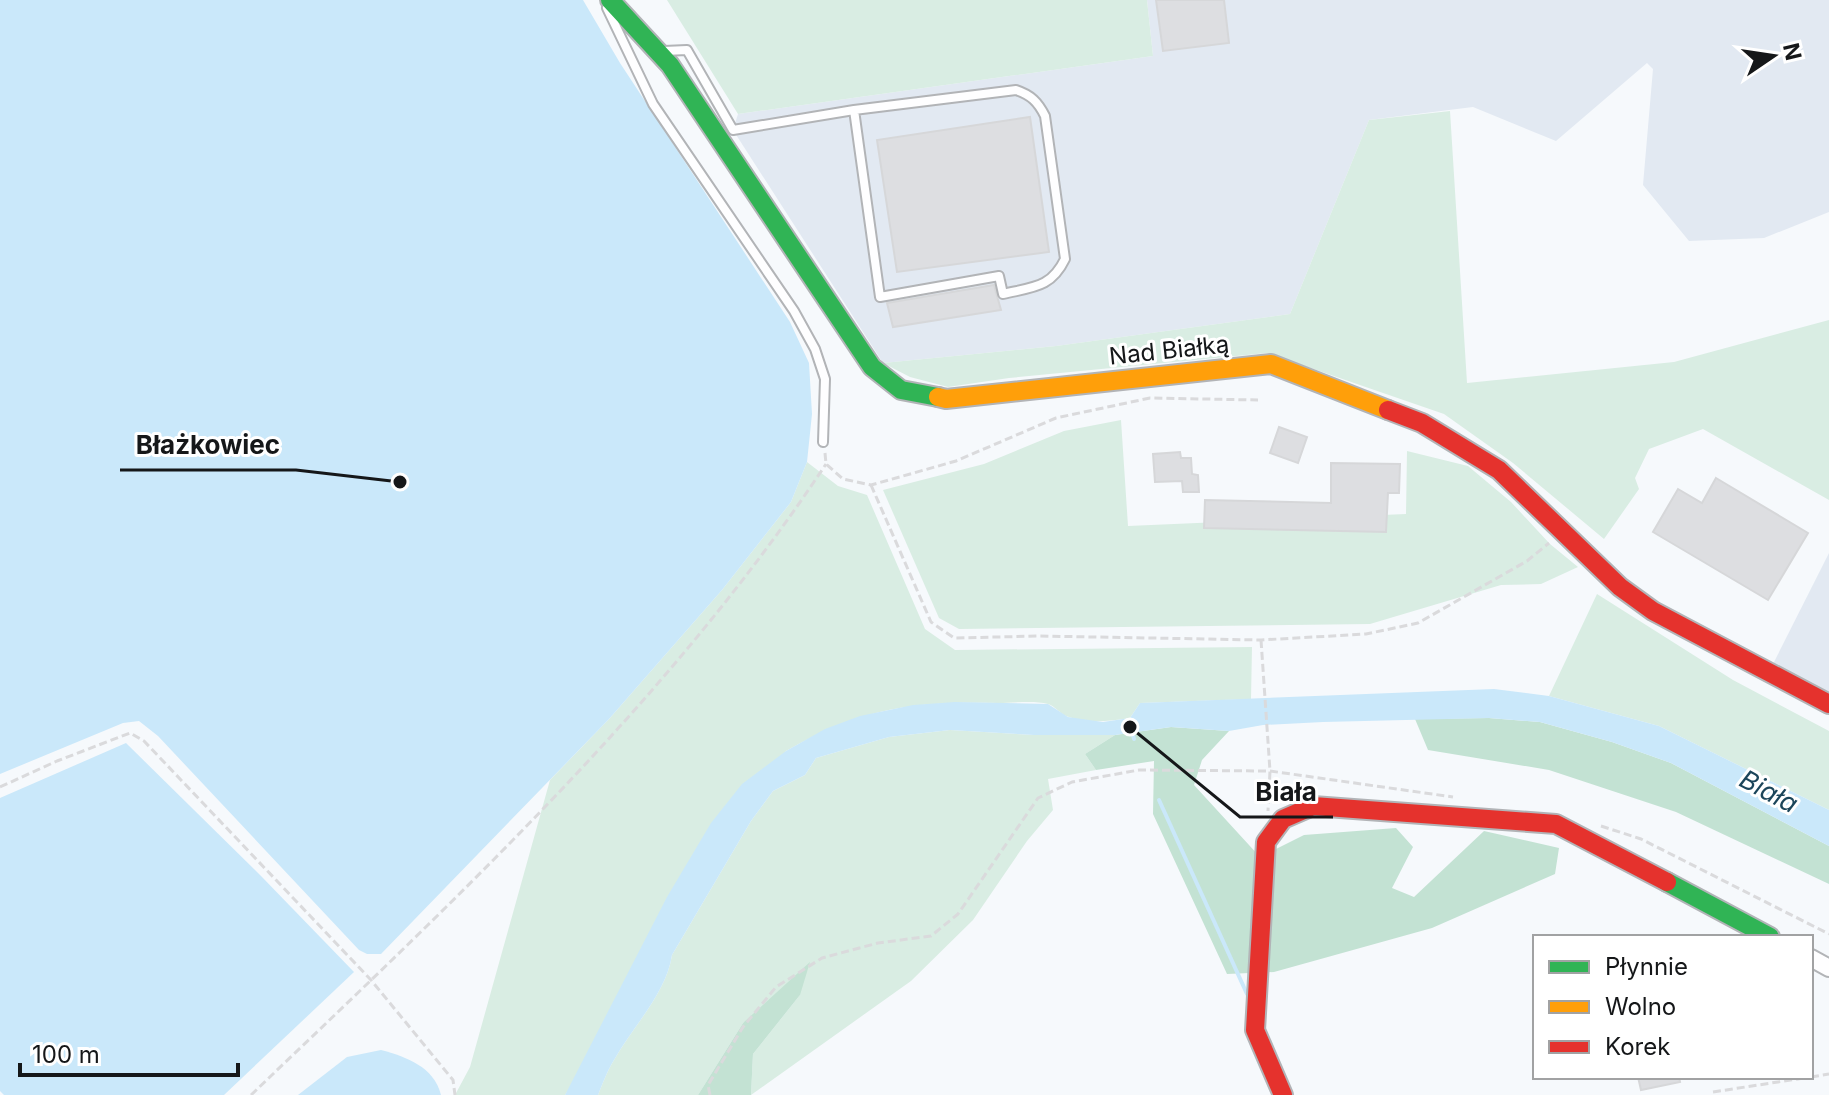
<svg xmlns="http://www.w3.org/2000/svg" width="1829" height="1095" viewBox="0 0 1829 1095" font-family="Inter,sans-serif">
<rect width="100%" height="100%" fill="#f6f9fc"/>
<g fill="#e2e9f2">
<polygon points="1147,0 1829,0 1829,212 1764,238 1689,241 1643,185 1653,69 1647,63 1556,141 1473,107 1369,120 1290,314 1056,346 883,363 733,130 738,114 1153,56"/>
<polygon points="1829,553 1829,695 1772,666"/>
</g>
<g fill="#d9ede3">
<polygon points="667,0 1147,0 1153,56 738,114"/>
<polygon points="1450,111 1467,383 1674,362 1829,320 1829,500 1703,429 1649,449 1635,478 1639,489 1604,539 1513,463 1444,414 1267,353 1009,378 948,387 910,377 883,363 1056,346 1290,314 1369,120"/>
<polygon points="1121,420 1128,526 1406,514 1407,451 1468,466 1511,502 1550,544 1578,567 1541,584 1501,585 1370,624 959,629 939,618 883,490 984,464 1064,431"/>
<path d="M 807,462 L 838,486 L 867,495 L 925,629 L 955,650 L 1252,647 L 1251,699 L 1140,703 L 1130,718 C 1110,721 1088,724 1069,717 C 1061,715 1055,706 1048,704 C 1034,700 1013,703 998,703 C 912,701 862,708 786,751 L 565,1095 L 455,1095 L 470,1067 L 550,780 L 609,719 L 722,590 L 791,502 Z"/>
<polygon points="1597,594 1733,680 1829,731 1829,810 1659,726 1549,696"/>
<path d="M 950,730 L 1034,735 L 1115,735 L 1085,754 L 1096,770 L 1048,779 L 1053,810 L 1027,841 L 973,920 L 911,981 L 751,1095 L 753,1054 L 800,995 L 743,1023 L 698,1095 L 598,1095 C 603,1083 607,1071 614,1060 C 633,1026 666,994 672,955 L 751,821 L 773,791 L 805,775 L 816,758 L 889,737 Z"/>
</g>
<g fill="#c3e2d3">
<polygon points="1489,718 1540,722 1612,742 1671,763 1829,846 1829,884 1676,812 1549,770 1428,750 1415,719"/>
<polygon points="1171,727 1229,731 1202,760 1194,785 1260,857 1304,835 1396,828 1413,847 1392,888 1414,897 1484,831 1559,848 1555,874 1432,928 1274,972 1227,974 1153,814 1154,761 1096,770 1085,754 1115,735"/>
<polygon points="810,962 800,995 753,1054 751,1095 698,1095 743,1023"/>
</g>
<g fill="#cae8fa">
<polygon points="0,0 583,0 620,63 790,322 809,363 812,414 807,462 791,502 722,590 609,719 381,954 367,954 359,950 158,736 139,721 123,723 0,774"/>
<path d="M 1494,689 L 1549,696 L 1659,726 L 1829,810 L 1829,846 L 1671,763 L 1612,742 L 1540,722 L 1489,718 L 1323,722 L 1263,725 L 1229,731 L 1171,727 L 1115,735 L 1034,735 L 950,730 L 889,737 L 816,758 L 805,775 L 773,791 L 751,821 L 672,955 C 666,994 633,1026 614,1060 C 607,1071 603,1083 598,1095 L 565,1095 L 667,897 L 711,823 L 742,784 L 786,751 L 825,729 L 860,716 L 913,705 L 955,702 L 1048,704 L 1068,717 L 1103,722 L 1130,718 L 1140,703 Z"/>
<polygon points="126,743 262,877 354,972 224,1095 4,1095 0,1091 0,798"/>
<path d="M 381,1050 C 407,1057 434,1067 441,1095 L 298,1095 L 347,1057 Z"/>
</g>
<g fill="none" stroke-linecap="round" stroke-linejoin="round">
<g stroke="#cae8fa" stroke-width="4">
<polyline points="1131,729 1134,739"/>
<polyline points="1159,800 1247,994"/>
</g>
</g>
<g fill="#dddee1" stroke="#d6d7d9" stroke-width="2">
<polygon points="1156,0 1224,0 1229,43 1163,51"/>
<polygon points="1030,117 1049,252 897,272 877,140"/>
<polygon points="994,285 1001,310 893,327 887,303"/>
<polygon points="1279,427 1307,437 1298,463 1270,453"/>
<polygon points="1180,452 1181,458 1191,458 1192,474 1198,475 1199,492 1183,492 1182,481 1155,482 1153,454"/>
<polygon points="1331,463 1400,464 1399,493 1388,493 1386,532 1204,528 1205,500 1331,503"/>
<polygon points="1716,478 1808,533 1768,600 1653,532 1678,489 1702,503"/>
<polygon points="1638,1077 1679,1077 1680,1082 1641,1090"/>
</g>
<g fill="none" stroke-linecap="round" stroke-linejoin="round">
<g stroke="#b2b4b7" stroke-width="12">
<g id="lane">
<polyline points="607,8 653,104 794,311 815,349 825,379 823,442"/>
<path d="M 664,51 L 687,50 L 733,130 L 854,110 L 880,297 L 999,276 L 1003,294 C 1033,287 1051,288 1065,259 L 1045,116 C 1038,102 1031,95 1016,90 L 854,110"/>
</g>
</g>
<g stroke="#b2b4b7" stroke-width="20">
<polyline id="street" points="1811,958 1829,968"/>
</g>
<g stroke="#b2b4b7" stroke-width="22">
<g id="fast">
<polyline points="610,0 670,65 872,367 901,390 938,397"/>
<polyline points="1667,882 1770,937"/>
</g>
</g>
<g stroke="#b2b4b7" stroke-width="22">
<polyline id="slow" points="938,397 946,399 1271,364 1388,410"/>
</g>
<g stroke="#b2b4b7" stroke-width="22">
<g id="jam">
<polyline points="1388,410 1422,423 1499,470 1620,587 1653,611 1829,704"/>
<polyline points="1283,1095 1255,1030 1266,842 1283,819 1313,806 1556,824 1667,882"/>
</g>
</g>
<g stroke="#dadadc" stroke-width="3" stroke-dasharray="8 4" stroke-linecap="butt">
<polyline points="825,453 826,464 843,479 871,485 956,461 1056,418 1150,398 1258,400"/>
<polyline points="871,485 931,622 954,638 1039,636 1261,640 1366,634 1418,623 1527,561 1549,543"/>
<polyline points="1261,640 1270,771 1268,811"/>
<polyline points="0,787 57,761 130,733 144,741 371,980 453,1080 455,1095"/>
<polyline points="1601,826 1641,839 1829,934"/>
<polyline points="1811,1077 1829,1074"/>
<polyline points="1713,1092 1810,1077"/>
<path d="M 251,1095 C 456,899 668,702 826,464"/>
<polyline points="710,1095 708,1085 743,1027 776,987 822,958 878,943 931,936 958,914 1038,798 1072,782 1139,770 1270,771 1453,797"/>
</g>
<use href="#lane" stroke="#fefeff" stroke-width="8"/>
<use href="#street" stroke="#fefeff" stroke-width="16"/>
<use href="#fast" stroke="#30b455" stroke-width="18"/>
<use href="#slow" stroke="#ff9f0a" stroke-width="18"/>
<use href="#jam" stroke="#e5322d" stroke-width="18"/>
</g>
<g text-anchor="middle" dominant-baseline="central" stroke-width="6" stroke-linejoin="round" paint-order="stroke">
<g font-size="24" fill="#151719" stroke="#fff">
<text transform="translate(1169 350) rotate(-6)">Nad Białką</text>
</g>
<g font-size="26" font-style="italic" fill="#1b455a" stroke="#fff">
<text transform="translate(1769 791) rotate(28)">Biała</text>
</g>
</g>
<path fill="none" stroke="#151719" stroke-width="3" d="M400 482L296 470H120M1130 727L1240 817H1333"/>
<g fill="#151719" stroke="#fff" stroke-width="3">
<circle cx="400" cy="482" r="8"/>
<circle cx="1130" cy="727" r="8"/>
</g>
<g font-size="26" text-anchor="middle" font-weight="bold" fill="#151719" stroke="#fff" stroke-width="6" stroke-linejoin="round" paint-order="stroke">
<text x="208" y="454">Błażkowiec</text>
<text x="1286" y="801">Biała</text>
</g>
<rect x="1533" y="935" width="280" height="144" fill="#ffffff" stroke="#a1a2a3" stroke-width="2"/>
<rect x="1549" y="961" width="40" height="12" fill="#30b455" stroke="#a1a2a3" stroke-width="2"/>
<text x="1605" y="975" font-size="24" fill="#151719">Płynnie</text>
<rect x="1549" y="1001" width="40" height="12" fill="#ff9f0a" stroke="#a1a2a3" stroke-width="2"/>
<text x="1605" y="1015" font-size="24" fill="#151719">Wolno</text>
<rect x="1549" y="1041" width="40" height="12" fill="#e5322d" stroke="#a1a2a3" stroke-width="2"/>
<text x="1605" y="1055" font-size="24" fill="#151719">Korek</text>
<g transform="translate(1773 56) rotate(77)" stroke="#ffffff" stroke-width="6" paint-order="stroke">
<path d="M0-6L14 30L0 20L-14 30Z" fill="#151719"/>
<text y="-12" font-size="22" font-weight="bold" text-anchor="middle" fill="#151719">N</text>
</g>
<path d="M20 1063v12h218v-12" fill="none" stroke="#151719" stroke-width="4"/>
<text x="32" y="1063" font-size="24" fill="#151719" stroke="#ffffff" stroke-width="6" paint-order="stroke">100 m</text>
</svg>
